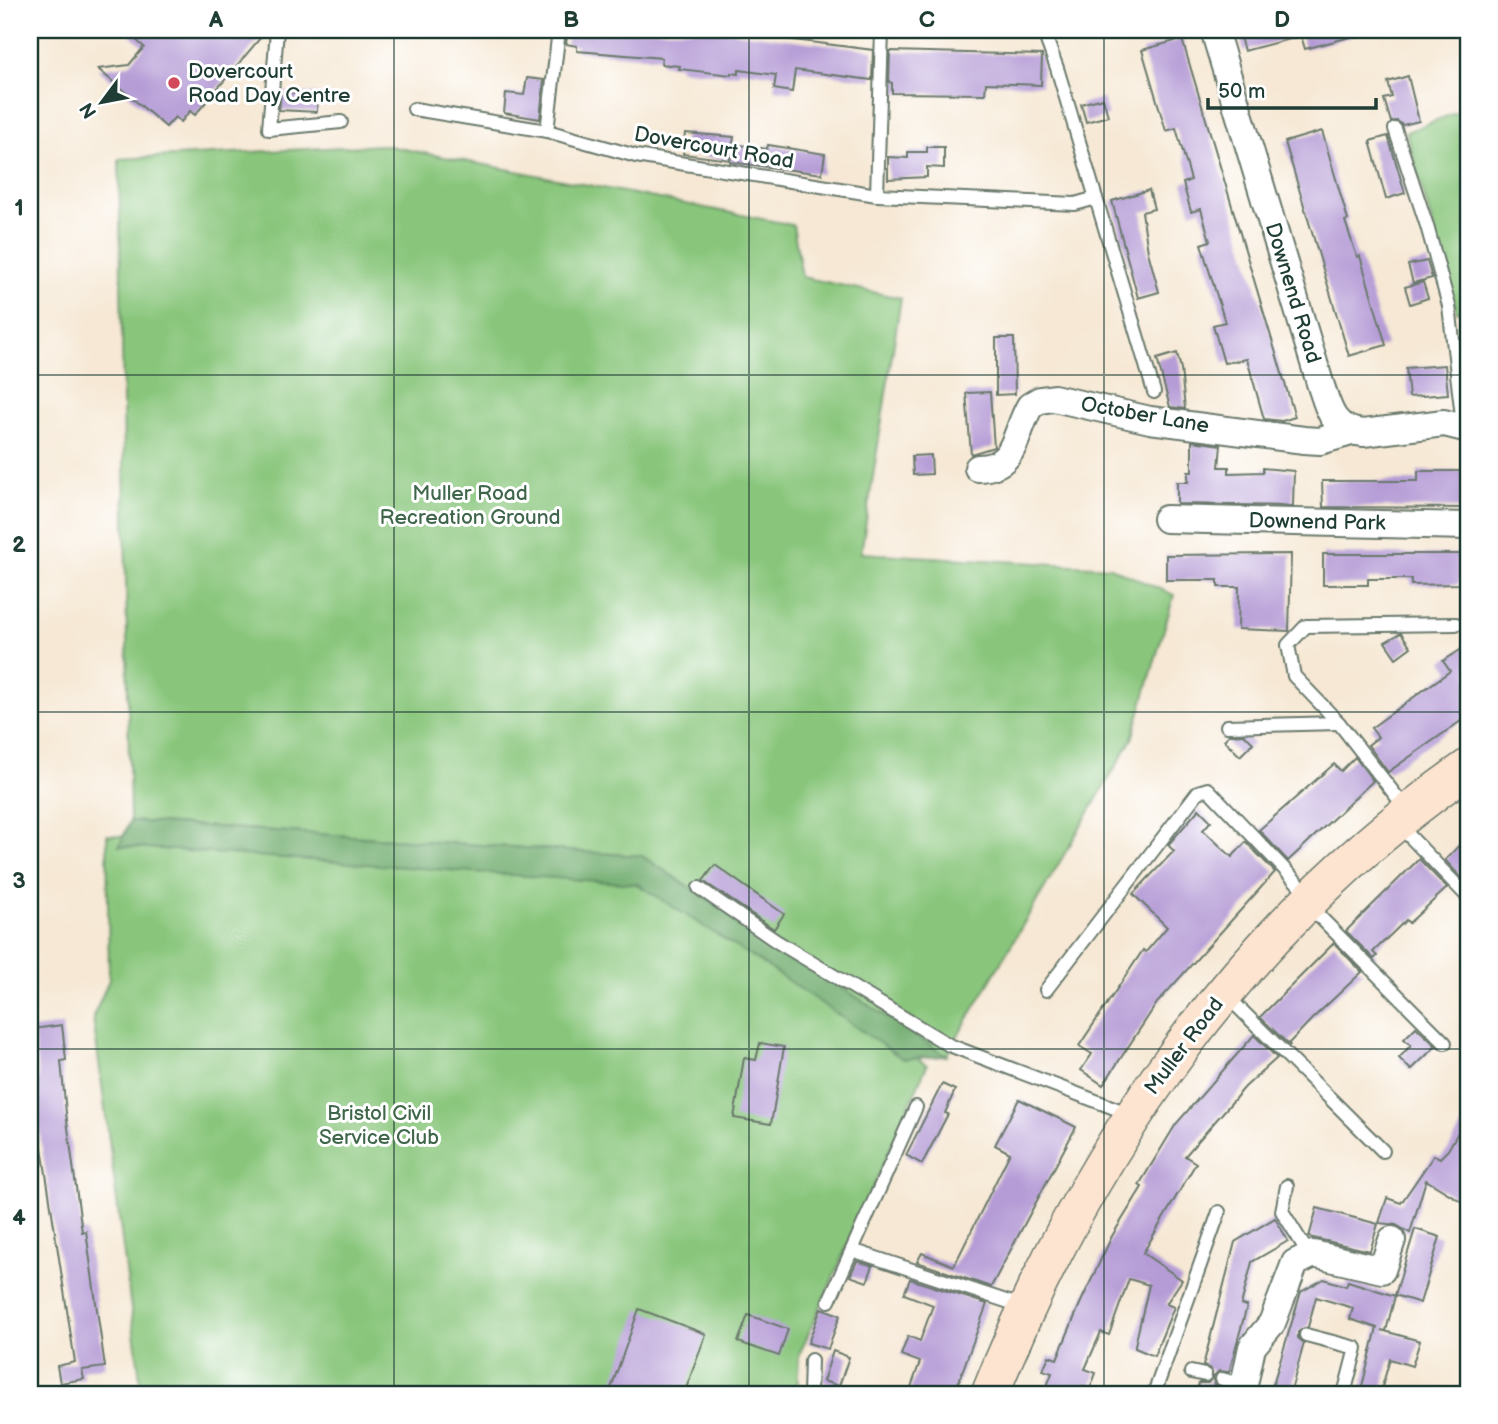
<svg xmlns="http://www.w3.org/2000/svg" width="1498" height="1424" viewBox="0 0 1498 1424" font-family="'Balsamiq Sans',sans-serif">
<rect width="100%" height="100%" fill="#fff"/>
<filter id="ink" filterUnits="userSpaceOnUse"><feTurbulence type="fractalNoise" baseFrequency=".0143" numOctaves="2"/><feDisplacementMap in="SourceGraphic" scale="14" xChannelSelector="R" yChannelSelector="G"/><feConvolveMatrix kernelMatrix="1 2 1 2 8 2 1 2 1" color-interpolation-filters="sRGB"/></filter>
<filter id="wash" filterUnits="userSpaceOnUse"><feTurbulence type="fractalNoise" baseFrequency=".00686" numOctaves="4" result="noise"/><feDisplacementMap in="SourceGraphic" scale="28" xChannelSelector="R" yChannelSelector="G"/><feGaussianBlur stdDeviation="1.57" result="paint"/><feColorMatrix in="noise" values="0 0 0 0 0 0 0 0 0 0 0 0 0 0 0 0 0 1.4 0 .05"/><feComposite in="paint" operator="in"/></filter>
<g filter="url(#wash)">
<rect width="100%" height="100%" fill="#f6e8d4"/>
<g fill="#89c67c" stroke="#548258" stroke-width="2">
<polygon points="1468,108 1468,311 1457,312 1406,132"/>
<polygon points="383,145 793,225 802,277 901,298 861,553 1110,567 1174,595 1132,739 946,1056 642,856 130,821 119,159"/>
<polygon points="107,835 644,876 927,1065 799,1355 797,1394 142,1394 93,1017 109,980"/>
</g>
<polygon fill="#6eab6c" stroke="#467450" stroke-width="2" points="130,821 642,856 946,1056 903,1059 771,969 637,884 119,846"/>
<g id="blocks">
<g fill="#b59cd6">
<polygon points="125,30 267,30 195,115 190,111 181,122 175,117 166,127 98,69 129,65 144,47"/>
<polygon points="568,30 715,30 873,50 872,80 795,70 792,92 774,89 776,75 739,70 739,74 731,73 731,75 679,69 680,66 661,64 662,58 577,51 577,46 566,44"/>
<polygon points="1238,30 1353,30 1354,36 1305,49 1301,36 1244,51"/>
<polygon points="1182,39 1295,417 1282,421 1264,419 1247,359 1224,363 1213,325 1225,322 1201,244 1210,241 1201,209 1191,212 1183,183 1191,180 1176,128 1166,131 1142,50"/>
<polygon points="890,51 1042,55 1041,85 986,83 985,94 892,93 892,83 889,82"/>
<polygon points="1408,76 1419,121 1403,125 1397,121 1391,122 1384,99 1392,97 1388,82"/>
<polygon points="527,78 544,80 540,119 504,113 506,93 524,95"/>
<polygon points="281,92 317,94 317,112 279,110"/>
<polygon points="1103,98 1108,116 1086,122 1081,104"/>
<polygon points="1322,131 1348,220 1345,221 1357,257 1360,256 1386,345 1349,356 1285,142"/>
<polygon points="685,133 734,137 730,160 683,154"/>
<polygon points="1388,136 1405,193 1386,199 1370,141"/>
<polygon points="733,144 767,149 768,145 825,154 822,174 730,162"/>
<polygon points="927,147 944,147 944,168 927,167 927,177 888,179 888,157 908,158 908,152 927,152"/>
<polygon points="1149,190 1154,209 1142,212 1148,252 1159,292 1138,298 1112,201"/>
<polygon points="1427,261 1432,278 1413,283 1408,265"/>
<polygon points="1423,282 1428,298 1410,304 1405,287"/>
<polygon points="996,338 1014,338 1015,394 996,395"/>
<polygon points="1177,353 1181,369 1185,409 1170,407 1157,359"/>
<polygon points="1445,365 1448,394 1409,397 1406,368"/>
<polygon points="990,392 994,447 971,454 966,393"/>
<polygon points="1192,441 1221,445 1219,467 1229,467 1229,473 1263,472 1263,468 1294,471 1293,506 1177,504 1177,482 1188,482 1188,472 1192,472"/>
<polygon points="931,455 932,474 913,475 912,456"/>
<polygon points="1418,471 1468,471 1468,508 1323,507 1322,481 1418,481"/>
<polygon points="1291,554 1289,631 1238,629 1239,587 1218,587 1218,580 1166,580 1166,555"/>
<polygon points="1323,554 1468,554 1468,579 1459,579 1459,584 1411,585 1411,579 1368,579 1368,585 1323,585"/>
<polygon points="1401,633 1411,647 1396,658 1385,642"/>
<polygon points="1468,645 1468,716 1388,772 1368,745 1378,737 1371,728 1450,671 1443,661"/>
<polygon points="1244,734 1253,743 1240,756 1224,740 1229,735"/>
<polygon points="1355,757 1373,781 1288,861 1259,830 1334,764 1341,771"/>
<polygon points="1199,809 1211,821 1203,830 1232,857 1246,842 1275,872 1157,1003 1103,1085 1081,1070 1092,1054 1079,1046 1143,950 1146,952 1167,927 1133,894 1174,851 1168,845"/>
<polygon points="1468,836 1468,885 1445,860"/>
<polygon points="1419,859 1447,888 1409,923 1406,920 1373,952 1377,956 1374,959 1346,931"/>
<polygon points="715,865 784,914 774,929 703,881"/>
<polygon points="1334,943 1362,972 1312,1019 1289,1043 1290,1046 1260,1017"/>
<polygon points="62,1025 66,1060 61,1061 66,1113 82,1232 86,1231 105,1367 82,1370 84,1379 60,1383 57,1366 75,1362 40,1135 34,1082 39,1081 33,1029"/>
<polygon points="1416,1027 1436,1046 1411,1070 1399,1058 1411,1045 1404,1039"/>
<polygon points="1254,1035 1277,1058 1245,1087 1185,1156 1196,1163 1143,1253 1182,1280 1166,1304 1174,1307 1154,1356 1135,1348 1135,1345 1149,1285 1129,1279 1109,1335 1101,1332 1085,1369 1096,1373 1090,1389 1083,1386 1081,1394 1044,1394 1052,1373 1043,1370 1049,1356 1057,1359 1080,1304 1112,1236 1142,1187 1139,1185 1176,1124"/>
<polygon points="760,1043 784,1047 771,1124 734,1118 744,1058 756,1060"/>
<polygon points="942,1084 955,1090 945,1113 948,1114 922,1164 906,1155"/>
<polygon points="1019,1099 1076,1127 991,1287 917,1262 922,1253 954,1266 1010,1153 995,1145"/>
<polygon points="1468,1115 1468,1189 1461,1201 1426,1180 1410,1233 1396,1225 1379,1223 1387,1198 1401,1203 1434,1155 1440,1158 1448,1150"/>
<polygon points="1317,1208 1378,1224 1370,1251 1309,1237"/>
<polygon points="1275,1218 1288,1241 1252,1262 1241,1305 1247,1306 1229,1372 1219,1371 1213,1377 1215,1385 1224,1389 1223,1394 1195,1394 1199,1383 1208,1383 1213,1377 1211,1369 1203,1366 1235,1242"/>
<polygon points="1415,1229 1440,1237 1420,1303 1395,1295"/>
<polygon points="857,1261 873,1266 867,1282 850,1276"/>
<polygon points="910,1279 987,1304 954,1394 922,1394 910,1390 920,1362 901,1355 908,1336 920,1341 933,1305 904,1294"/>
<polygon points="1324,1279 1346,1286 1348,1281 1395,1296 1386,1331 1381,1330 1420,1341 1412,1366 1390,1359 1380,1394 1360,1394 1377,1328 1350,1319 1353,1308 1316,1297 1308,1327 1298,1332 1298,1338 1304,1343 1290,1394 1270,1394 1301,1292"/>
<polygon points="821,1308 840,1315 828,1349 808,1343"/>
<polygon points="639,1309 706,1334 684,1394 609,1394"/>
<polygon points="748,1315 788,1329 779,1356 738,1342"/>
<polygon points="833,1351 849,1357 839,1386 823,1381"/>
</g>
</g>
</g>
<g filter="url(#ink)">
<use href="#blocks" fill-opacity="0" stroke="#6a796c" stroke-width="2"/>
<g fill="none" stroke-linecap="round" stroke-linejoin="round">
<g stroke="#6a796c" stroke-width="16">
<g id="service">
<polyline points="277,30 269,129 341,122"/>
<polyline points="1043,30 1057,68 1154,392"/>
<polyline points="414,109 547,131 636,156 877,195 1075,204 1096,198"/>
<polyline points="1395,129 1427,226 1449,306 1463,425"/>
<polyline points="547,131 559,30"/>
<polyline points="877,195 882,30"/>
<polyline points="1227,726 1339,723"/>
<polyline points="1407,810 1339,723 1294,676 1288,645 1306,626 1456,624"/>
<polyline points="1398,824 1468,897"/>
<polyline points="699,888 776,941 949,1045 1130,1114"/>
<polyline points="1309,906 1445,1043"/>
<polyline points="1046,990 1198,792 1208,789 1309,895"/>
<polyline points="1227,996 1383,1151"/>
<polyline points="1287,1186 1282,1211 1310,1256"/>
<polyline points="852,1250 1024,1307"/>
<polyline points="829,1301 916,1107"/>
<polyline points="1306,1335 1356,1348 1344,1394"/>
<polyline points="1191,1372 1205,1375"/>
<polyline points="1222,1379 1244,1385"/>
<polyline points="810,1394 811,1360"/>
<polyline points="1154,1394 1219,1212"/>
</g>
</g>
<g stroke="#6a796c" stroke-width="30">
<g id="minor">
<path d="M 1214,30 L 1320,383 C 1329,409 1332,430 1363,433 L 1444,423 L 1468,429"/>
<path d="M 978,468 C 1017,468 1014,433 1030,406 L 1040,400 L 1054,398 L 1150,420 L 1304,440 L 1320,441 L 1351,432"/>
<polyline points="1166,519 1468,526"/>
<polyline points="1242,1394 1252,1347 1272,1323 1295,1263 1313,1254 1382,1270 1392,1240"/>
</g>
</g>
<g stroke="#6a796c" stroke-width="40">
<path id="secondary" d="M 990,1394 C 1089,1144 1246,923 1468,768"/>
</g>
<use href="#service" stroke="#fff" stroke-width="12"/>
<use href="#minor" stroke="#fff" stroke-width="26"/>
<use href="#secondary" stroke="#fde4d0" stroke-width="37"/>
</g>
</g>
<path fill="none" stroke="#1f3d34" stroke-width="2" stroke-opacity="0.55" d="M 394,30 L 394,1394M 749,30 L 749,1394M 1104,30 L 1104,1394M 30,375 L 1468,375M 30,712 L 1468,712M 30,1049 L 1468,1049"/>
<circle fill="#d1495b" stroke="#fff" stroke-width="2.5" cx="174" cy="83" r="7"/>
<g text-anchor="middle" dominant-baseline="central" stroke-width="6" stroke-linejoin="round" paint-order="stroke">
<g font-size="21" fill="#1f3d34" stroke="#fff" text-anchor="start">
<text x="188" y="71">Dovercourt<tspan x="188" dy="24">Road Day Centre</tspan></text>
</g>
<g font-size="21" fill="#1f3d34" stroke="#fff">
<text transform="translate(714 148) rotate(10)">Dovercourt Road</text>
<text transform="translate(1293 293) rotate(73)">Downend Road</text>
<text transform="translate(1145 415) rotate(10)">October Lane</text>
<text transform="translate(1317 522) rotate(1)">Downend Park</text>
<text transform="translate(1184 1046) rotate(-53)">Muller Road</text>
</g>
<g font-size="21" fill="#3f664a" stroke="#fff">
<text x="470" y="493">Muller Road<tspan x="470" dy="24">Recreation Ground</tspan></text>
<text x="379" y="1113">Bristol Civil<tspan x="379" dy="24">Service Club</tspan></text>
</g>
</g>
<rect width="1498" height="1424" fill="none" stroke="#fff" stroke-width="77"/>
<g transform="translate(102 102) rotate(238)" stroke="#ffffff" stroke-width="5" paint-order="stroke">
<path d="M0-5L12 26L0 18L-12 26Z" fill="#1f3d34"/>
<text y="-10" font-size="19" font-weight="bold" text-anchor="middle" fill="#1f3d34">N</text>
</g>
<path d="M1208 98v10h168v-10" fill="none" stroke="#1f3d34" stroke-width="3.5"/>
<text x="1218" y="98" font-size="21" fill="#1f3d34" stroke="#ffffff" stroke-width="5" paint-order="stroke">50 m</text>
<rect x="38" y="38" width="1422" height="1348" fill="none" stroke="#1f3d34" stroke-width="2.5"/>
<g font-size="23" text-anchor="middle" font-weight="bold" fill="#1f3d34">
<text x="216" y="27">A</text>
<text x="571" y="27">B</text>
<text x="927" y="27">C</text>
<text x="1282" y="27">D</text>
<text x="19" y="215">1</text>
<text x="19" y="552">2</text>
<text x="19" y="888">3</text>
<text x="19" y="1225">4</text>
</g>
</svg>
